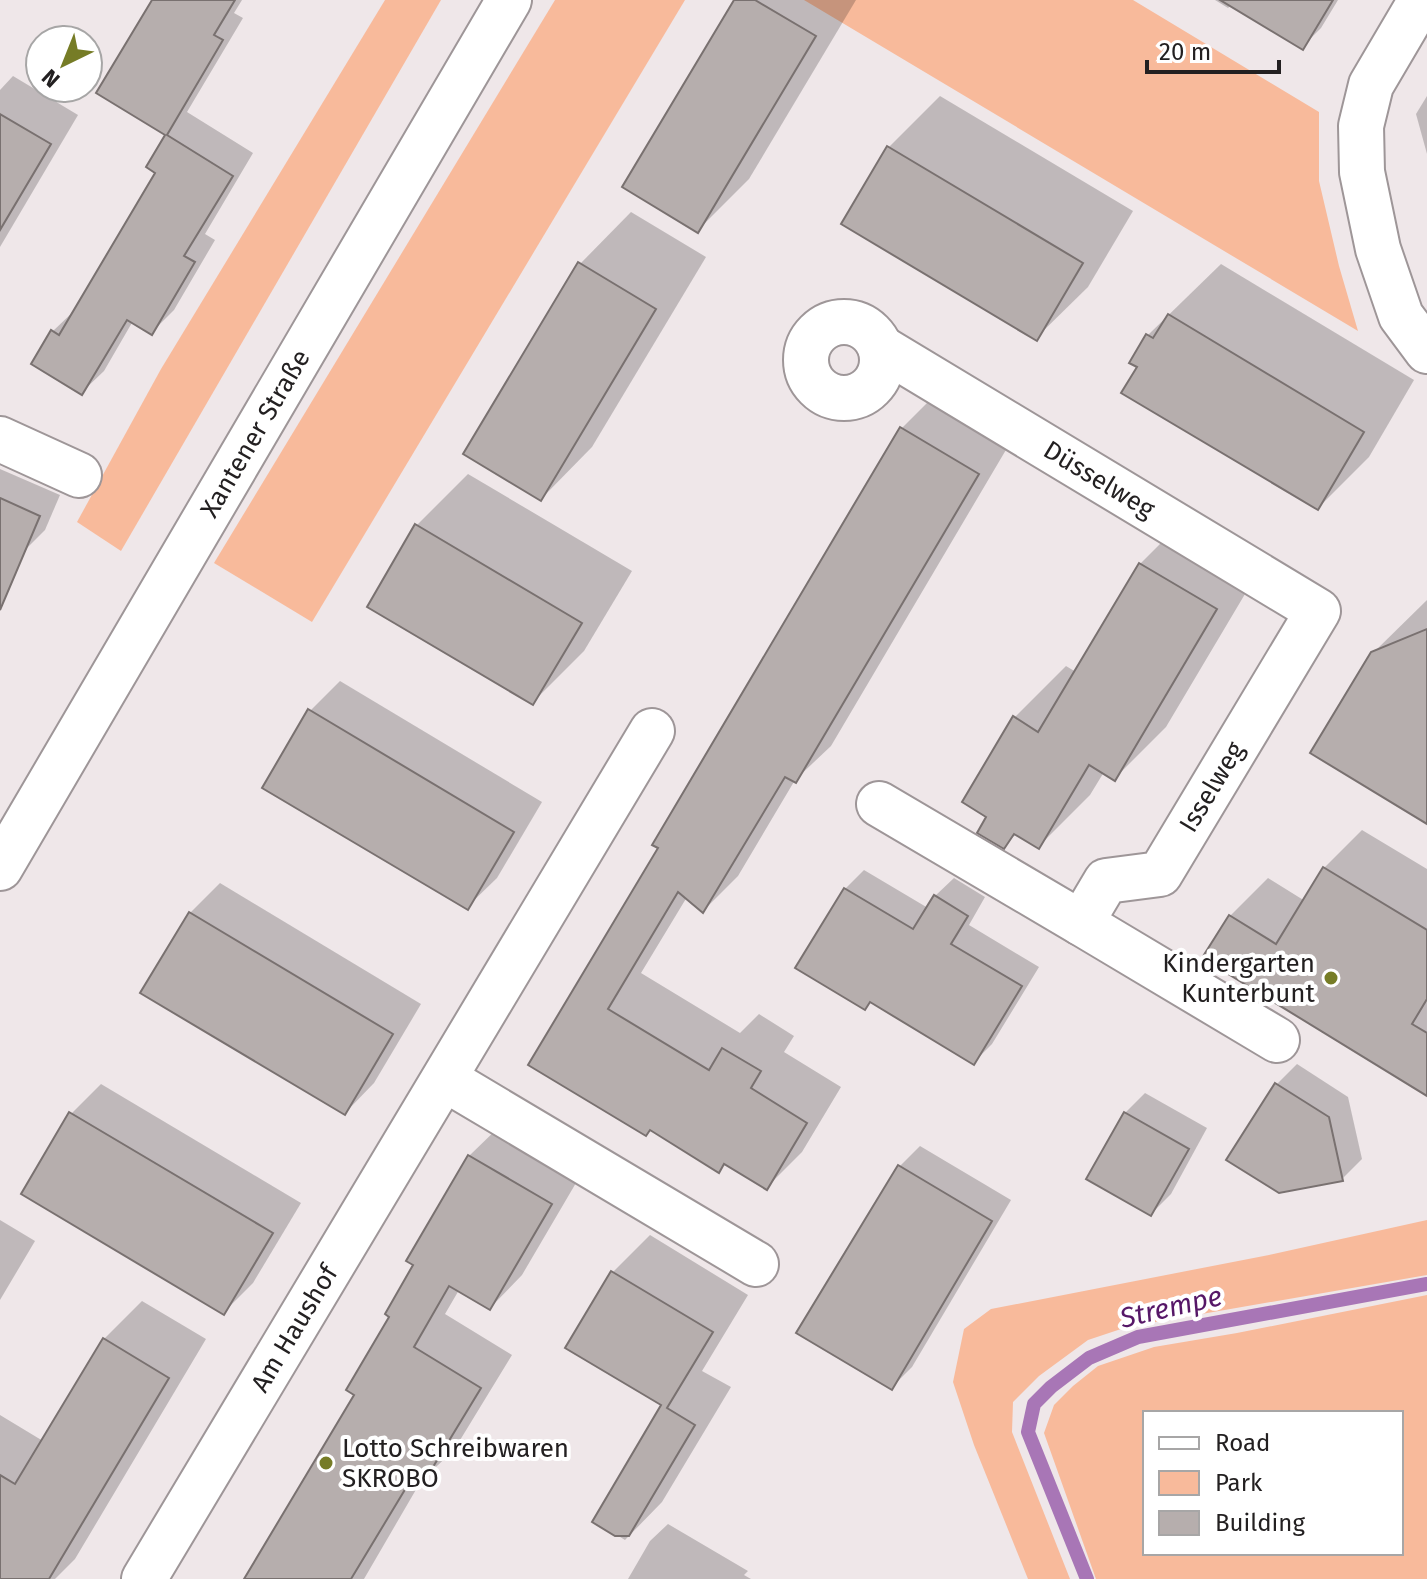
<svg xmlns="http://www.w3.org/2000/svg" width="1427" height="1579" viewBox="0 0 1427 1579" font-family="'Fira Sans',sans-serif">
<rect width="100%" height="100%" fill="#efe7e9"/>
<g fill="#f8ba9b" fill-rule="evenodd">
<polygon points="385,0 441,0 121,551 77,522 161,369"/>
<polygon points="555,0 685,0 312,622 214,563"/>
<polygon points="804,0 1133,0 1319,112 1319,181 1339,266 1358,331"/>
<polygon points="1427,1220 1427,1275 1127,1327 1088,1340 1039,1376 1013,1402 1012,1432 1070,1579 1028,1579 974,1445 953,1382 964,1329 991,1309 1269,1255"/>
<path d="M 1427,1295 L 1427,1579 L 1096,1579 L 1044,1433 L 1054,1405 L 1073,1386 L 1098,1366 L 1154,1347 L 1237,1333 ZM 1401,1413 L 1401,1553 L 1145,1553 L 1145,1413 Z"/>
</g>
<g fill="#0003">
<polygon points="154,0 242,0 234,13 243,18 187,112 253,153 205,234 215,240 174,310 152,332 133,321 104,371 82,392 53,331 75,310 158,172 148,166 167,134"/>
<polygon points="736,0 856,0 749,179 698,230"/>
<polygon points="1215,0 1338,0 1321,28 1302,47 1231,5 1228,8"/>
<polygon points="13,76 78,115 0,247 0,90"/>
<polygon points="940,96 1133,211 1088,287 1036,338 843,223 889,147"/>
<polygon points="1427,96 1427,154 1416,114"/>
<polygon points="631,212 706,257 592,447 541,499 580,264"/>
<polygon points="1221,264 1414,380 1369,457 1318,508 1140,366 1148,335"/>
<polygon points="936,394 1013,438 831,746 795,780 738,876 703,911 687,897 641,973 740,1033 759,1014 794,1036 784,1052 841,1087 802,1152 767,1187 726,1163 719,1170 651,1128 531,1064 660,847 901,429"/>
<polygon points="0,469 60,495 45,530 24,551 0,540"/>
<polygon points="468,474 632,571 584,651 533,702 417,525"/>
<polygon points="1192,512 1267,557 1166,727 1115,778 1104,772 1090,795 1039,846 1017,833 1004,846 989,816 1014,718 1066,666 1076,672 1140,564"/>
<polygon points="1427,600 1427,821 1372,654"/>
<polygon points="340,681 542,802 497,878 467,907 310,711"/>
<polygon points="1362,830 1427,869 1427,1094 1230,916 1268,878 1305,901 1324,868"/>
<polygon points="864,870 928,908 935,896 954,878 985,897 969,925 1039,967 992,1044 974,1062 871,1001 865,1008 845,889"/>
<polygon points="220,883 421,1004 374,1083 345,1113 190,913"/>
<polygon points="1297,1064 1348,1097 1362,1159 1342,1179 1229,1159 1277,1084"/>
<polygon points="101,1084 301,1203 253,1283 223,1313 71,1114"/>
<polygon points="1145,1093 1207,1128 1171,1194 1151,1214 1125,1113"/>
<polygon points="502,1124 583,1171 522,1275 490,1308 459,1290 445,1314 512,1355 454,1450 421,1481 364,1579 247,1579 357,1395 416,1265 469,1156"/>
<polygon points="920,1146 1011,1200 912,1367 892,1387 852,1248 900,1166"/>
<polygon points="0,1220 35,1241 0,1300"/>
<polygon points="650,1235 748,1295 702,1371 731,1387 662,1502 625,1540 594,1521 664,1404 612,1273"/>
<polygon points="142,1301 206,1339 75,1559 55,1579 7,1579 0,1575 0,1415 43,1441 104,1339"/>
<polygon points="668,1524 748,1571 744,1575 751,1579 628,1579 650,1541"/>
</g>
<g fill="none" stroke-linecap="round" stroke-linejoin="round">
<polyline stroke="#a876b6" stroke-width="14" points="1087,1579 1028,1432 1034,1404 1051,1387 1089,1358 1138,1337 1427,1284"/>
</g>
<g fill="#b6aead" stroke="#797170" stroke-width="2">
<polygon points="152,0 235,0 214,35 223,40 167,135 233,176 184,256 195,262 152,335 127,320 82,395 31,364 51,330 59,335 155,173 146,167 165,135 96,93"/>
<polygon points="734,0 755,0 816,36 698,233 622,187"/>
<polygon points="1220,0 1333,0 1303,50"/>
<polygon points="0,114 51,144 0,230"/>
<polygon points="887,146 1083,263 1037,341 841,224"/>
<polygon points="578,262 656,309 541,501 463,454"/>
<polygon points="1168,314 1364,432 1318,510 1121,393 1137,367 1129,363 1146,334 1153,338"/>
<polygon points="900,427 979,474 796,783 785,777 703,913 678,892 608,1009 709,1070 722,1048 761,1071 751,1088 807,1123 767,1190 724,1164 719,1173 650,1130 646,1136 528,1065 658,848 652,845"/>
<polygon points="0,498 40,516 0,610"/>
<polygon points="415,524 582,623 533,705 367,607"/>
<polygon points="1139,563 1217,609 1115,781 1089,765 1039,849 1014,834 1004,849 977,833 986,817 962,802 1013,716 1038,732"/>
<polygon points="1427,629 1427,824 1310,753 1371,652"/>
<polygon points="308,709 514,832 468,910 262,788"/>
<polygon points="1323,867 1427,930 1427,999 1412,1024 1427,1033 1427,1096 1202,958 1229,915 1276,944"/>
<polygon points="844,888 913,929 934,895 968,916 951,944 1022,986 974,1065 870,1002 865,1010 795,968"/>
<polygon points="189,912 393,1034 345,1115 140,993"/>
<polygon points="1275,1083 1329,1117 1343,1181 1279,1193 1226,1160"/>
<polygon points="69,1112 273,1233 224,1315 21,1194"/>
<polygon points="1124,1112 1189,1149 1151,1216 1086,1179"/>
<polygon points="468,1155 552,1204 490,1310 449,1286 414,1347 481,1388 422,1485 412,1478 351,1579 244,1579 354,1395 346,1390 389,1317 385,1314 413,1265 406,1261"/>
<polygon points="898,1165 992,1221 892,1390 796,1333"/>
<polygon points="611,1271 713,1332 667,1408 695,1425 629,1536 615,1536 592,1522 661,1405 565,1348"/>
<polygon points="103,1338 169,1378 49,1579 0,1579 0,1475 15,1484"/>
</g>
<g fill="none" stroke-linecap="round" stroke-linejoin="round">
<g stroke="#9e9698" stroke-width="48">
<g id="minor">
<polyline points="1421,0 1371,85 1361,126 1362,172 1378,249 1401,316 1427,351"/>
<circle cx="844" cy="360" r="38"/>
<path id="s1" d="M 880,347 L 1318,611 L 1160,874 L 1106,881 L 1081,923 L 1277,1040"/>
<polyline points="0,439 79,475"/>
<polyline points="879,804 1081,923"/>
<polyline points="445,1079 756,1264"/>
<path id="s2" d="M 144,1579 L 652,731"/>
</g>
</g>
<g stroke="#9e9698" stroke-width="48">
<g id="secondary">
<path id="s3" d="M 0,868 L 509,0"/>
</g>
</g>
<use href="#minor" stroke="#fff" stroke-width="44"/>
<use href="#secondary" stroke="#fff" stroke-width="44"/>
</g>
<g fill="#767c26" stroke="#fff" stroke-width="3">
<circle cx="1331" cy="978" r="8"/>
<circle cx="326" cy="1463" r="8"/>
</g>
<g text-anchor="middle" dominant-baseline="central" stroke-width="8" stroke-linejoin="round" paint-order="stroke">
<g font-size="26" fill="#232021" stroke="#fff">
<text stroke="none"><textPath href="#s3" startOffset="504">Xantener Straße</textPath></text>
<text stroke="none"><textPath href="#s1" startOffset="256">Düsselweg</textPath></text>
<text transform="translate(1212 787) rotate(-59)">Isselweg</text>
<text stroke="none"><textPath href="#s2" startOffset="292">Am Haushof</textPath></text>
</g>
<g font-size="26" fill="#232021" stroke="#fff" text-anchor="end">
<text x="1315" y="963">Kindergarten<tspan x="1315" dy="30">Kunterbunt</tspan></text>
<text x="342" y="1448" text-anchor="start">Lotto Schreibwaren<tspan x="342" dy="30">SKROBO</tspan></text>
</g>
<g font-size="28" font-style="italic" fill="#561767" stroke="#fff">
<text transform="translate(1171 1307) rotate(-13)">Strempe</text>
</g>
</g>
<rect x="1143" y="1411" width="260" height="144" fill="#ffffff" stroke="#a7a6a6" stroke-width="2"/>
<rect x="1159" y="1437" width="40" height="12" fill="#ffffff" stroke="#a7a6a6" stroke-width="2"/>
<text x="1215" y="1451" font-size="24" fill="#232021">Road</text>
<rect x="1159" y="1471" width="40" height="24" fill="#f8ba9b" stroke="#a7a6a6" stroke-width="2"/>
<text x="1215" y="1491" font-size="24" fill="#232021">Park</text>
<rect x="1159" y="1511" width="40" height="24" fill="#b6aead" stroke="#a7a6a6" stroke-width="2"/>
<text x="1215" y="1531" font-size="24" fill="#232021">Building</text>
<g transform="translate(64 64) rotate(223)"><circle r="38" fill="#ffffff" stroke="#a7a6a6" stroke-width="2"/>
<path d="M0-6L14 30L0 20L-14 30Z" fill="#767c26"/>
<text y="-12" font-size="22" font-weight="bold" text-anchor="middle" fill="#232021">N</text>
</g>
<path d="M1147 60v12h132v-12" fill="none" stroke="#232021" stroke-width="4"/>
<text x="1159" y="60" font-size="24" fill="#232021" stroke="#ffffff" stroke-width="6" paint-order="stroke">20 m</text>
</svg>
